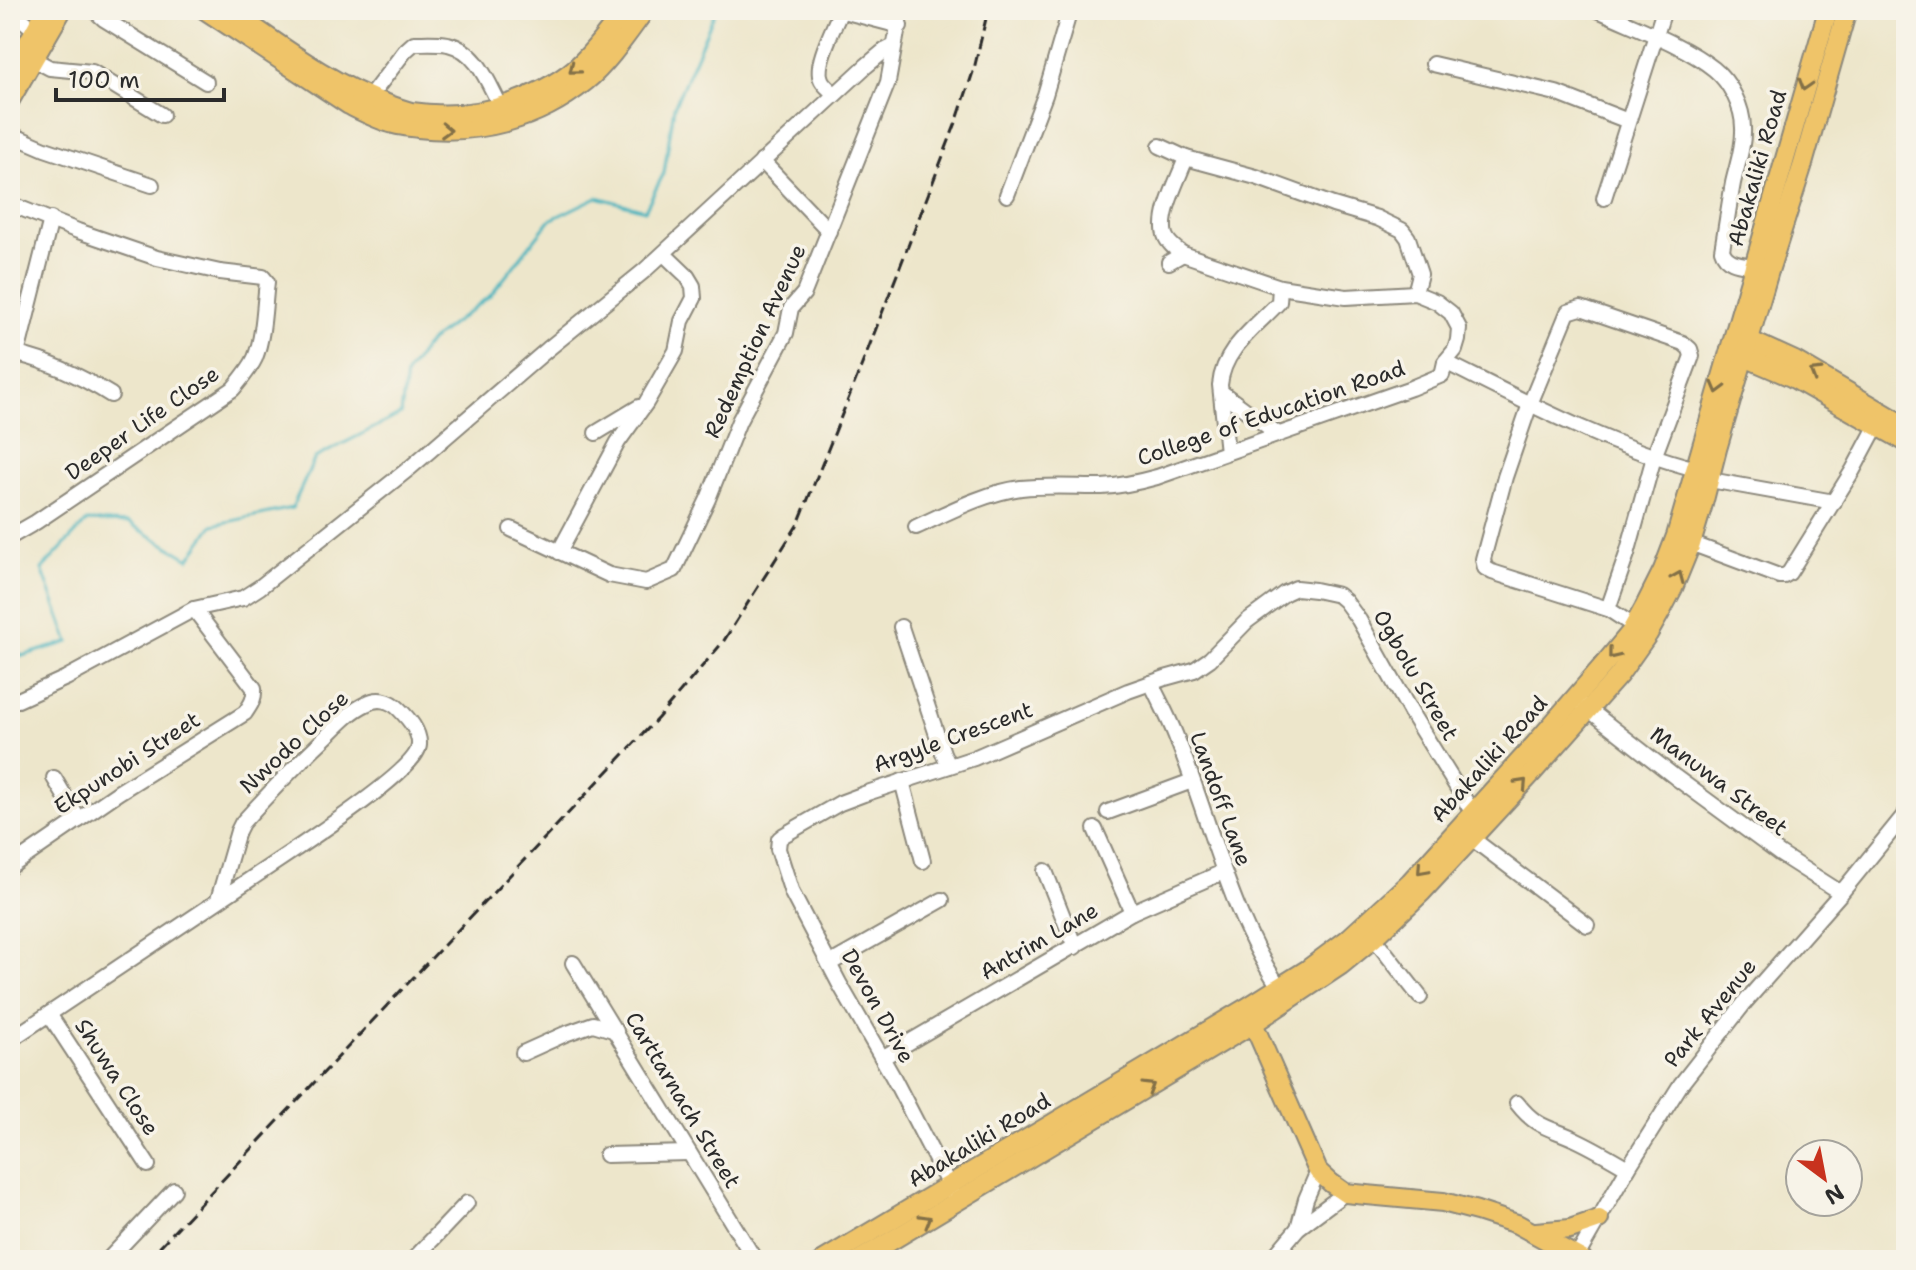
<svg xmlns="http://www.w3.org/2000/svg" width="1916" height="1270" viewBox="0 0 1916 1270" font-family="'Shantell Sans',sans-serif">
<rect width="100%" height="100%" fill="#f7f3e8"/>
<filter id="ink" filterUnits="userSpaceOnUse"><feTurbulence type="fractalNoise" baseFrequency=".0125" numOctaves="2"/><feDisplacementMap in="SourceGraphic" scale="16" xChannelSelector="R" yChannelSelector="G"/><feConvolveMatrix kernelMatrix="1 2 1 2 8 2 1 2 1" color-interpolation-filters="sRGB"/></filter>
<filter id="wash" filterUnits="userSpaceOnUse"><feTurbulence type="fractalNoise" baseFrequency=".006" numOctaves="4" result="noise"/><feDisplacementMap in="SourceGraphic" scale="32" xChannelSelector="R" yChannelSelector="G"/><feGaussianBlur stdDeviation="1.8" result="paint"/><feColorMatrix in="noise" values="0 0 0 0 0 0 0 0 0 0 0 0 0 0 0 0 0 1.4 0 .05"/><feComposite in="paint" operator="in"/></filter>
<g filter="url(#wash)">
<rect width="100%" height="100%" fill="#ede6cb"/>
<g fill="none" stroke-linecap="round" stroke-linejoin="round">
<polyline stroke="#44b3be" stroke-width="3" points="10,647 22,656 69,642 42,569 87,521 129,523 189,559 213,525 292,508 315,458 401,414 406,374 430,341 491,295 550,220 597,197 645,210 664,173 674,107 716,10"/>
</g>
</g>
<g filter="url(#ink)">
<g fill="none" stroke-linecap="round" stroke-linejoin="round">
<g stroke="#8c887b" stroke-width="18">
<g id="minor">
<polyline points="10,10 34,29"/>
<polyline points="94,10 104,19 206,82"/>
<polyline points="839,10 900,26"/>
<path d="M 1598,10 C 1634,27 1683,44 1714,69 C 1730,82 1743,107 1743,128 C 1744,147 1737,165 1733,183 C 1729,205 1726,227 1722,250 C 1726,264 1742,264 1754,266"/>
<polyline points="33,59 50,68 92,72 162,115"/>
<polyline points="1433,64 1556,93 1628,121"/>
<path d="M 834,94 C 830,89 823,85 821,79 C 814,64 835,26 841,10"/>
<path d="M 369,98 L 405,51 L 414,43 C 425,43 437,42 448,44 C 478,51 488,83 501,107"/>
<polyline points="10,134 45,149 152,185"/>
<polyline points="1160,146 1186,158 1256,177 1333,205 1377,218 1402,230 1408,238 1420,274 1415,293"/>
<polyline points="762,161 829,231"/>
<polyline points="1007,195 1045,95 1070,10"/>
<polyline points="1604,198 1664,10"/>
<path d="M 10,204 L 78,231 L 157,258 L 220,272 L 263,277 L 267,282 C 264,306 264,335 255,358 C 250,369 241,379 233,389 L 36,522 L 10,537"/>
<polyline points="1169,262 1183,254"/>
<path d="M 17,354 C 51,362 82,377 111,395"/>
<path d="M 1445,362 C 1526,402 1608,446 1696,469"/>
<polyline points="10,368 17,354 51,219"/>
<polyline points="1221,392 1278,434"/>
<polyline points="596,433 639,407"/>
<path d="M 1227,452 L 1220,385 C 1223,349 1256,327 1279,302 L 1280,287"/>
<polyline points="1710,480 1834,502"/>
<path d="M 916,527 C 949,512 984,493 1021,488 C 1048,485 1075,487 1102,487 C 1121,486 1139,482 1157,477 L 1411,388 L 1442,375 L 1445,362 L 1455,350 L 1458,340 L 1459,328 L 1451,313 L 1437,302 L 1415,293 L 1346,297 L 1280,287 L 1183,254 C 1176,249 1168,244 1165,235 C 1159,214 1179,178 1186,158"/>
<polyline points="511,529 609,575 646,582 674,570 708,499 739,421 786,333 791,308 804,293 888,82 901,10"/>
<polyline points="1685,541 1779,576 1784,576 1789,573 1853,470 1877,425"/>
<polyline points="559,552 618,442 646,403 676,351 682,321 694,298 693,286 687,276 664,254"/>
<polyline points="1608,609 1627,554 1654,457 1692,356 1690,349 1683,343 1581,308 1568,312 1530,404 1505,477 1483,559 1485,568 1492,572 1608,609 1634,626"/>
<polyline points="901,627 943,753 949,766"/>
<path d="M 1151,683 C 1160,702 1170,720 1177,739 C 1212,824 1230,918 1284,994"/>
<polyline points="18,700 66,678 194,609 243,598 260,587 411,467 548,349 644,271 866,66 884,51 894,46"/>
<polyline points="1583,705 1675,777 1780,854 1841,893"/>
<polyline points="54,778 79,820"/>
<polyline points="902,781 923,861"/>
<polyline points="1108,812 1192,781"/>
<polyline points="1095,829 1132,912"/>
<polyline points="1466,834 1587,925"/>
<path d="M 10,867 L 119,792 L 245,713 C 251,704 255,699 254,688 L 194,609"/>
<polyline points="1045,871 1075,947"/>
<polyline points="1374,938 1420,997"/>
<polyline points="573,963 755,1260"/>
<polyline points="829,964 942,900"/>
<polyline points="49,1014 148,1165"/>
<path d="M 10,1040 L 294,850 C 316,835 418,768 419,745 C 420,731 408,718 399,709 C 390,700 377,697 366,704 C 351,711 339,724 328,735 C 298,763 270,792 242,823 L 238,831 L 218,900"/>
<polyline points="523,1053 565,1034 593,1024 616,1031"/>
<polyline points="882,1058 1132,912 1223,872"/>
<path d="M 1517,1103 C 1537,1129 1550,1127 1577,1140 C 1594,1148 1611,1158 1628,1168"/>
<polyline points="606,1155 689,1153"/>
<polyline points="954,1195 893,1077 839,983 792,893 778,849 779,839 784,835 840,803 864,794 974,758 1128,691 1165,678 1194,670 1210,659 1247,621 1285,593 1296,588 1315,590 1338,595 1345,601 1359,620 1414,718 1473,813 1478,818"/>
<polyline points="1298,1228 1306,1199 1318,1171"/>
<polyline points="108,1260 174,1190"/>
<polyline points="413,1260 467,1203"/>
<polyline points="1271,1260 1298,1228 1345,1193"/>
<polyline points="1575,1260 1628,1168 1681,1084 1746,1001 1841,893 1906,813"/>
</g>
</g>
<g stroke="#8c887b" stroke-width="22">
<g id="major">
<path d="M 205,10 L 349,105 C 363,112 378,120 394,124 C 402,126 411,127 418,128 C 479,135 538,120 586,81 C 608,63 628,33 645,10"/>
<path d="M 229,10 C 279,44 330,84 387,104 C 395,107 403,110 411,112 C 445,117 482,114 514,102 C 538,93 563,81 582,62 C 598,47 611,27 625,10"/>
<polyline points="10,75 46,10"/>
<polyline points="10,100 62,10"/>
<polyline points="1740,336 1795,361 1906,426"/>
<polyline points="1735,353 1791,377 1906,442"/>
<polyline points="1249,1014 1318,1171 1331,1183 1345,1193 1443,1202 1477,1211 1517,1224 1583,1260"/>
<polyline points="1536,1232 1570,1229 1599,1219"/>
<polyline points="824,1260 1246,1008 1308,969 1348,939 1410,882 1536,743 1606,662 1630,633 1644,608 1663,570 1676,536 1828,10"/>
<polyline points="859,1260 1254,1023 1341,965 1374,938 1422,892 1533,772 1619,675 1648,634 1661,611 1673,588 1691,544 1703,504 1717,449 1769,271 1803,164 1847,10"/>
</g>
</g>
<use href="#minor" stroke="#fff" stroke-width="14"/>
<use href="#major" stroke="#efc469" stroke-width="18"/>
<polyline stroke="#2b2b2b" stroke-width="3" stroke-dasharray="12 6" stroke-linecap="butt" points="147,1260 658,718 723,642 798,524 865,357 957,120 974,69 988,10"/>
</g>
<defs><path id="oneway-chevron" d="M-2-3.5L2.5 0L-2 3.5" fill="none" stroke-width="1.6" stroke-linecap="round" stroke-linejoin="round" transform="scale(2)"/></defs>
<g stroke="#837047">
<use href="#oneway-chevron" transform="translate(574 69) rotate(141)"/>
<use href="#oneway-chevron" transform="translate(1805 85) rotate(107)"/>
<use href="#oneway-chevron" transform="translate(446 130) rotate(2)"/>
<use href="#oneway-chevron" transform="translate(1815 373) rotate(-149)"/>
<use href="#oneway-chevron" transform="translate(1718 388) rotate(105)"/>
<use href="#oneway-chevron" transform="translate(1678 577) rotate(-67)"/>
<use href="#oneway-chevron" transform="translate(1613 654) rotate(129)"/>
<use href="#oneway-chevron" transform="translate(1522 784) rotate(-47)"/>
<use href="#oneway-chevron" transform="translate(1422 869) rotate(132)"/>
<use href="#oneway-chevron" transform="translate(1149 1087) rotate(-31)"/>
<use href="#oneway-chevron" transform="translate(926 1220) rotate(-30)"/>
</g>
</g>
<g text-anchor="middle" dominant-baseline="central" stroke-width="7" stroke-linejoin="round" paint-order="stroke">
<g font-size="22" fill="#2b2b2b" stroke="#f7f3e8">
<text transform="translate(1757 168) rotate(-74)">Abakaliki Road</text>
<text transform="translate(755 341) rotate(-65)">Redemption Avenue</text>
<text transform="translate(1271 413) rotate(-19)">College of Education Road</text>
<text transform="translate(142 423) rotate(-35)">Deeper Life Close</text>
<text transform="translate(1416 675) rotate(60)">Ogbolu Street</text>
<text transform="translate(953 737) rotate(-20)">Argyle Crescent</text>
<text transform="translate(294 742) rotate(-43)">Nwodo Close</text>
<text transform="translate(1489 759) rotate(-48)">Abakaliki Road</text>
<text transform="translate(127 763) rotate(-33)">Ekpunobi Street</text>
<text transform="translate(1719 781) rotate(37)">Manuwa Street</text>
<text transform="translate(1221 799) rotate(70)">Landoff Lane</text>
<text transform="translate(1039 941) rotate(-30)">Antrim Lane</text>
<text transform="translate(878 1006) rotate(61)">Devon Drive</text>
<text transform="translate(1710 1013) rotate(-51)">Park Avenue</text>
<text transform="translate(117 1077) rotate(57)">Shuwa Close</text>
<text transform="translate(683 1100) rotate(59)">Carttarnach Street</text>
<text transform="translate(979 1140) rotate(-31)">Abakaliki Road</text>
</g>
</g>
<rect width="1916" height="1270" fill="none" stroke="#f7f3e8" stroke-width="40"/>
<g transform="translate(1824 1178) rotate(148)"><circle r="38" fill="#f7f3e8" stroke="#a5a39c" stroke-width="2"/>
<path d="M0-6L14 30L0 20L-14 30Z" fill="#c8321e"/>
<text y="-12" font-size="22" font-weight="bold" text-anchor="middle" fill="#2b2b2b">N</text>
</g>
<path d="M56 88v12h168v-12" fill="none" stroke="#2b2b2b" stroke-width="4"/>
<text x="68" y="88" font-size="24" fill="#2b2b2b" stroke="#f7f3e8" stroke-width="6" paint-order="stroke">100 m</text>
</svg>
